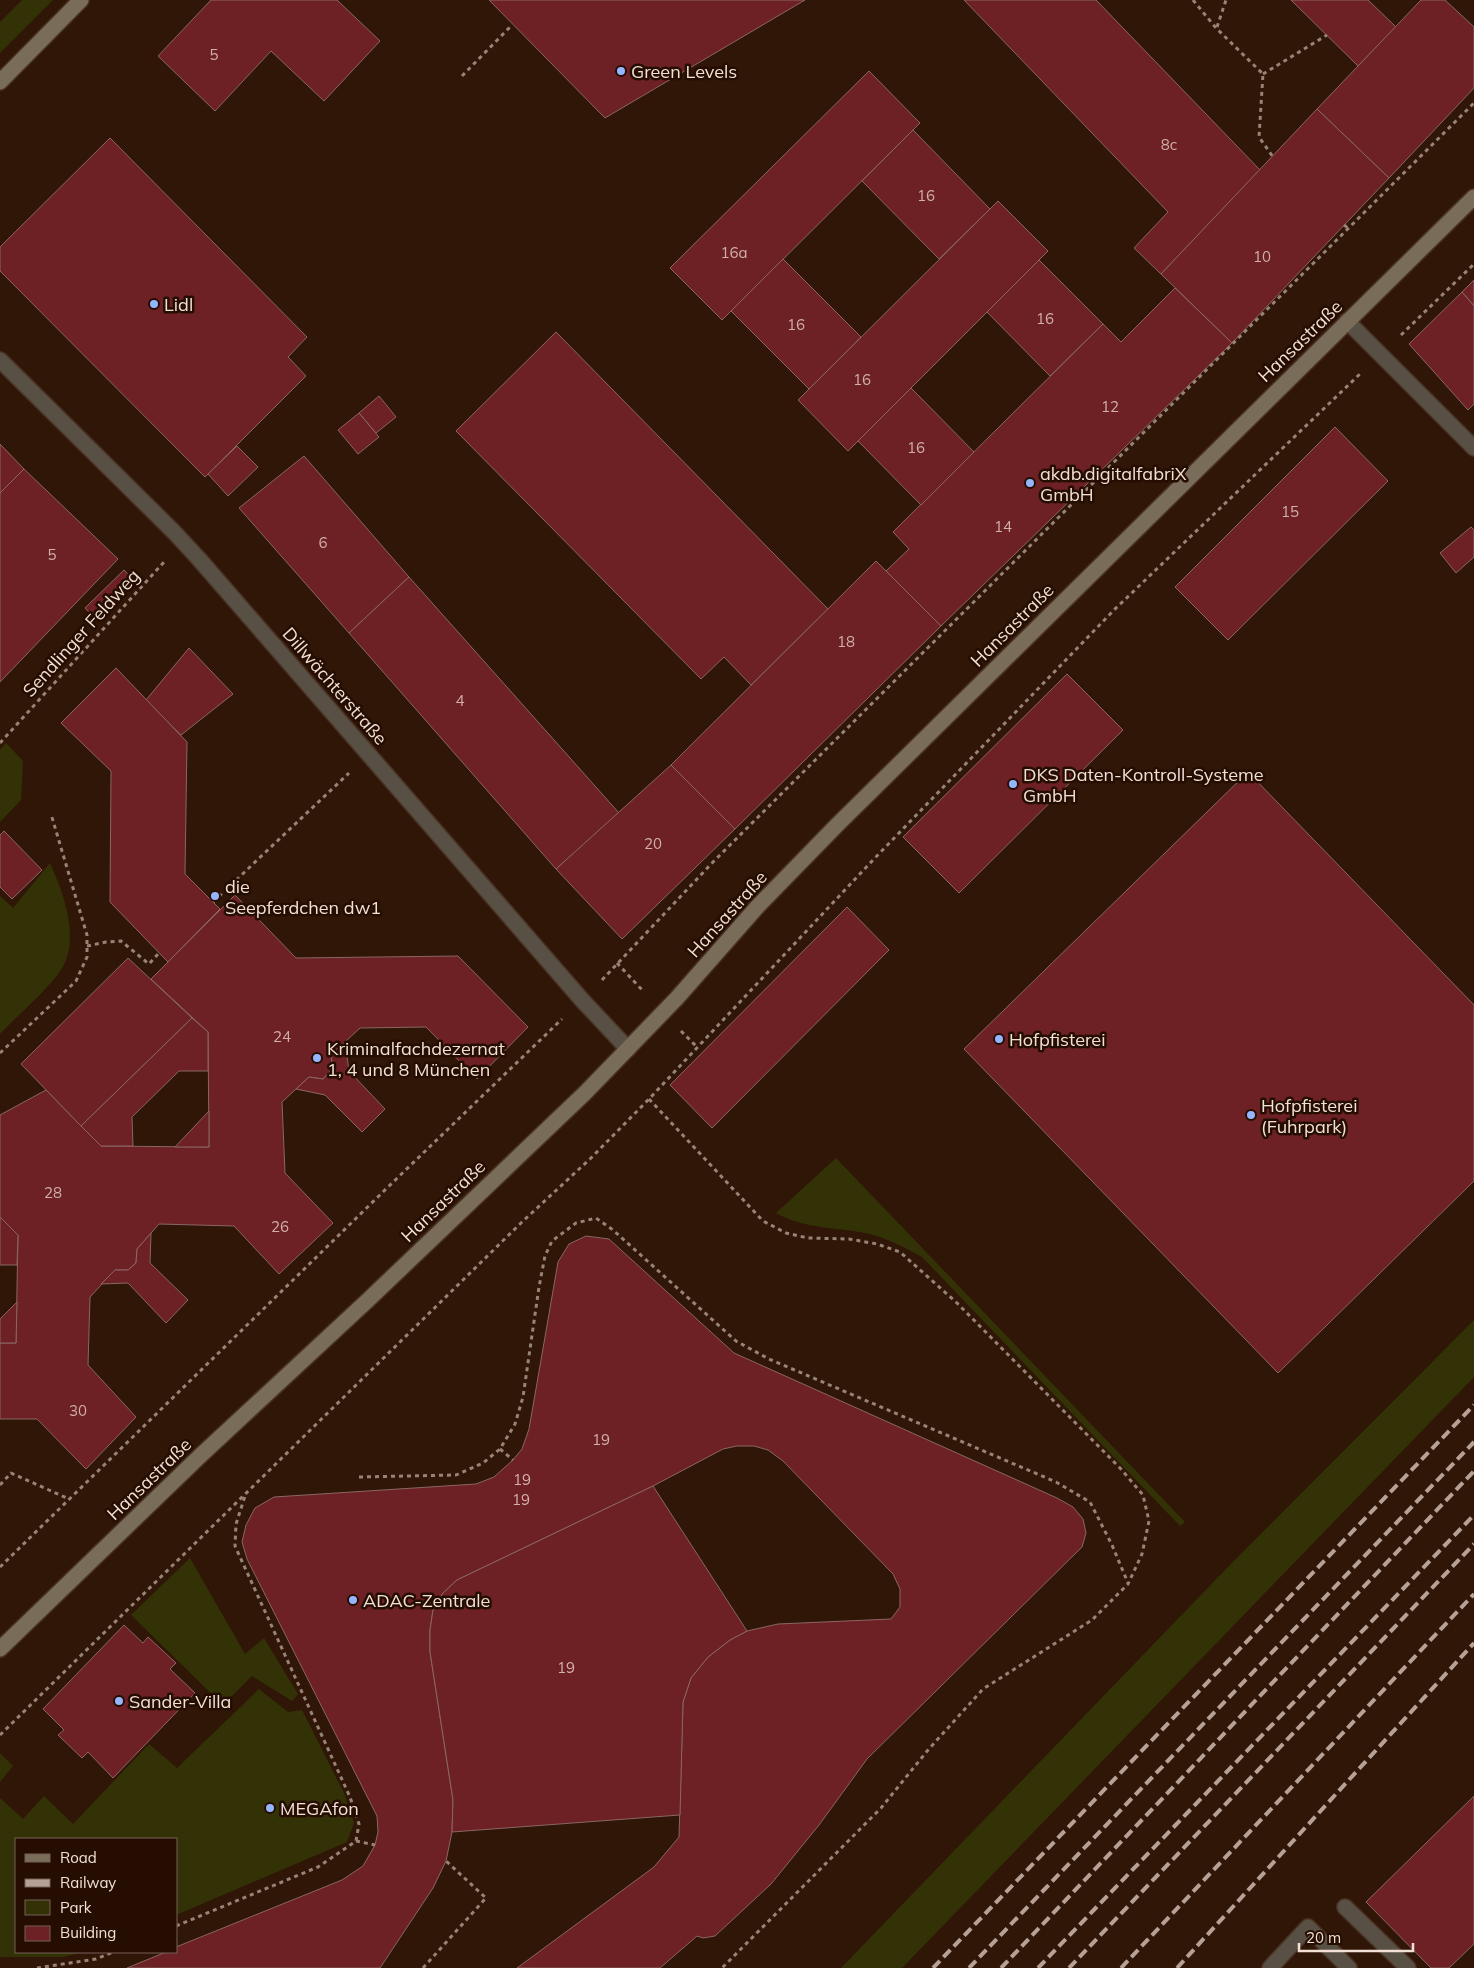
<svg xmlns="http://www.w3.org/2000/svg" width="1474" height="1968" viewBox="0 0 1474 1968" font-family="Mulish,sans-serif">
<rect width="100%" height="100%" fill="#2f1607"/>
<g fill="#333206">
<polygon points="22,0 53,0 0,53 0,22"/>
<polygon points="6,743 23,761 21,800 0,822 0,750"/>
<path d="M 50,863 C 64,894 82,942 59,973 C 44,993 18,1015 0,1034 L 0,896 L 13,908 Z"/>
<path d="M 836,1158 L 1185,1522 L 1180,1526 L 922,1257 C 903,1247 886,1237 865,1233 C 834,1227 804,1229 776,1213 Z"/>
<polygon points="1474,1320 1474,1377 902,1968 841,1968 1225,1570"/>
<polygon points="190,1558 245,1654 264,1638 298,1694 292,1701 252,1676 223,1705 131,1615"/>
<polygon points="259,1689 288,1712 302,1710 344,1793 354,1823 347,1842 176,1915 176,1839 16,1839 16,1952 83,1952 63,1957 0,1957 0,1798 23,1819 44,1796 73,1824 149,1744 177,1768"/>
<polygon points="0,1753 13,1766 0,1782"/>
</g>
<g fill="#6d2125" stroke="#8a6664">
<polygon points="211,0 337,0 380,41 324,101 271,51 215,111 158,56"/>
<polygon points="489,0 805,0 605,118"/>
<polygon points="964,0 1096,0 1260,170 1161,274 1134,248 1168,212"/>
<polygon points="1291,0 1368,0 1396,27 1358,66"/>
<polygon points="1421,0 1445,0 1474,27 1474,88 1389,178 1317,109"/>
<polygon points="869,71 920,123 722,320 670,268"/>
<polygon points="1317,109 1389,178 1232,343 1161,274"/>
<polygon points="913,130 990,209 939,259 862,181"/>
<polygon points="110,138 307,337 288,357 306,376 205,477 0,271 0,247"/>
<polygon points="998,201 1048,251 848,451 798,400"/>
<polygon points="783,259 861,337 809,389 731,311"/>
<polygon points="1039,260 1103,324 1050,376 987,312"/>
<polygon points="1474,280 1474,306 1462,292"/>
<polygon points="1175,288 1232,343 941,626 886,571 909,549 893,532 1103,324 1121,342"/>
<polygon points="1462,292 1474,306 1474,404 1468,410 1409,344"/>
<polygon points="556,332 828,609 751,685 724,657 701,679 456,431"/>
<polygon points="911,388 974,452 921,505 858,441"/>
<polygon points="379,396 396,417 376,433 359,413"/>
<polygon points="359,413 379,437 358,454 338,430"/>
<polygon points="1335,427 1388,481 1228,640 1175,587"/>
<polygon points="0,444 24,469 0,493"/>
<polygon points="237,446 258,467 228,496 208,474"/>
<polygon points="304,456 409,577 349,633 239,508"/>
<polygon points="24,469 118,559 0,682 0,493"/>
<polygon points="1471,527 1474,530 1474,557 1456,573 1440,553"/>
<polygon points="876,561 941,626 735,829 671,765"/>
<polygon points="124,570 135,582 97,620 85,608"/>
<polygon points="409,577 619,813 556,869 349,633"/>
<polygon points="189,648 233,694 181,735 146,700"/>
<polygon points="116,668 187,742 185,874 220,909 168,962 110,902 111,771 61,723"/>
<polygon points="1067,674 1123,730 959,893 903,837"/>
<polygon points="671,765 735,829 622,939 556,869"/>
<polygon points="1248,772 1474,1005 1474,1181 1278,1373 964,1049"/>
<polygon points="4,831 42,870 12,899 0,887 0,835"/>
<polygon points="235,895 296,958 458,956 528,1027 477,1079 426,1027 360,1028 331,1055 333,1068 323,1079 309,1077 282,1102 285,1173 333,1223 279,1274 234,1226 159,1224 137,1249 136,1263 128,1270 115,1270 90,1297 88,1365 136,1417 86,1469 37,1419 0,1419 0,1343 16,1343 18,1235 0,1217 0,1115 46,1090 101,1146 209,1147 208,1032 151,979"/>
<polygon points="847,907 889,950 712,1128 670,1085"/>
<polygon points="128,958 192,1018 81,1126 21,1064"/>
<polygon points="192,1018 208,1032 208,1071 179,1071 132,1117 133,1146 101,1146 81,1126"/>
<polygon points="345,1042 349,1071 385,1109 362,1132 325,1095 296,1089 309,1077 323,1079 333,1068 331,1055"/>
<polygon points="209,1111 209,1147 175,1147"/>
<polygon points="0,1217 18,1235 17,1265 0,1265"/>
<polygon points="151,1233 150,1263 188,1300 166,1323 128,1283 101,1284 115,1270 128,1270 136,1263 137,1249"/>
<polygon points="586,1236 609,1239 734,1353 1057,1498 1073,1507 1083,1519 1086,1533 1082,1547 867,1759 819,1825 771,1884 715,1936 703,1938 697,1936 660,1968 517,1968 654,1867 679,1837 683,1702 691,1678 708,1657 730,1640 747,1631 778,1624 891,1619 900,1607 900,1589 893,1574 783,1461 768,1450 754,1446 737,1446 723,1449 653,1486 457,1580 443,1593 433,1610 430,1630 430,1652 453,1800 452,1832 446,1861 433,1888 380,1968 127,1968 166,1952 176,1952 176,1947 342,1880 363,1866 375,1845 378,1832 377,1816 247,1559 242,1542 246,1525 255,1508 274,1497 476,1484 494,1477 513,1460 522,1449 529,1429 558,1262 569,1244"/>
<polygon points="17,1302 16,1343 0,1343 0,1319"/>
<polygon points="653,1486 747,1631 730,1640 708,1657 691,1678 683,1702 680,1815 452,1832 453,1800 430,1652 430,1630 433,1610 443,1593 457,1580"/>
<polygon points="124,1625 143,1643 148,1637 176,1663 170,1669 195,1693 113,1778 88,1752 82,1758 58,1735 64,1730 43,1709"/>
<polygon points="1474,1796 1474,1944 1449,1968 1431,1968 1366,1902"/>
</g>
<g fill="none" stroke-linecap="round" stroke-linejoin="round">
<g stroke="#4a3224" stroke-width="18">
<g id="lane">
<polyline points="1347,321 1474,448"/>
<polyline points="1345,1907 1408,1968"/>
<polyline points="1270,1968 1308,1927 1349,1968"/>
</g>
</g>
<g stroke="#4a3224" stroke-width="18">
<polyline id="street" points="0,360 174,532 199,559 582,1000 628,1049"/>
</g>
<g stroke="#4a3224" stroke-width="18">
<g id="secondary">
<polyline points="0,82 81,0"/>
<polyline points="0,1649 200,1456 367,1301 585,1093 677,998 758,906 837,825 1474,197"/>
</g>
</g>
<g stroke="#988377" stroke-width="3" stroke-dasharray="4 4" stroke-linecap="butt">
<polyline points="1193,0 1216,28 1263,74 1259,137 1273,157"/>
<polyline points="1217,27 1226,0"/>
<polyline points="1263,74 1327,35"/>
<polyline points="462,76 512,25"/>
<polyline points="1344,225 1348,228"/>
<polyline points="1401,335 1474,264"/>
<polyline points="0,743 164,562"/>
<polyline points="213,902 349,773"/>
<polyline points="87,946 106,942 121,941 149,964 159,953"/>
<polyline points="617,963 644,992"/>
<polyline points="602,980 713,862 1474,103"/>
<polyline points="681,1031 697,1047"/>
<polyline points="0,1053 76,981 87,957 87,935 51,814"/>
<polyline points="649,1099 763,1221 786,1233 808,1238 849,1239 877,1244 900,1252 957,1303 1120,1468 1143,1495 1149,1521 1142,1554 1128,1584 1092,1620 983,1689 928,1750 881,1808 722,1968"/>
<polyline points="500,1449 513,1460"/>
<polyline points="359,1477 456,1475 483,1463 500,1449 515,1424 523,1397 539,1287 545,1256 552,1241 576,1223 596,1218 613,1230 736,1341 769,1359 1056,1482 1090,1502 1112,1545 1128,1583"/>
<polyline points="0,1485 11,1473 69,1499"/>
<polyline points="0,1567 388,1187 562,1019"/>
<polyline points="0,1735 522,1222 591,1158 649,1099 873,860 1114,610 1362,372"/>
<polyline points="356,1841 375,1845"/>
<polyline points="176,1926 318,1867 356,1841 359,1824 350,1797 235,1546 236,1524 245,1496"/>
<polyline points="37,1968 96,1959 113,1952"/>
<polyline points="423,1968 486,1898 446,1861"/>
</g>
<use href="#lane" stroke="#585044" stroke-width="15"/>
<use href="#street" stroke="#585044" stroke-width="15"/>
<use href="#secondary" stroke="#796d59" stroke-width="15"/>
<g stroke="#b6a197" stroke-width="4" stroke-dasharray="10 5" stroke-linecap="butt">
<polyline points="933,1968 1474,1405"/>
<polyline points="969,1968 1474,1442"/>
<polyline points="1001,1968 1474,1471"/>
<polyline points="1038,1968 1474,1515"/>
<polyline points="1069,1968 1474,1544"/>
<polyline points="1121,1968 1474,1594"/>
<polyline points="1177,1968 1474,1643"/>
</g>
</g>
<g fill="#95b6fd" stroke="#250d01" stroke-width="2">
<circle cx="621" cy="71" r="5"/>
<circle cx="154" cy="304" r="5"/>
<circle cx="1030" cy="483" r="5"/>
<circle cx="1013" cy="784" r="5"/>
<circle cx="215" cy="896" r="5"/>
<circle cx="999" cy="1039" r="5"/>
<circle cx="317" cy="1058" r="5"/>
<circle cx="1251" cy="1115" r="5"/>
<circle cx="353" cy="1600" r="5"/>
<circle cx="119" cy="1701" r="5"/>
<circle cx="270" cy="1808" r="5"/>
</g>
<g text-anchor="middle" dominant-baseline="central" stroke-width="5" stroke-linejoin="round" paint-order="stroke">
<g font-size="15" fill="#d1b0aa">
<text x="214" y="54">5</text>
<text x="1169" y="144">8c</text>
<text x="926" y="195">16</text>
<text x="734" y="252">16a</text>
<text x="1262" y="256">10</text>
<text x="1045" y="318">16</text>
<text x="796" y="324">16</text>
<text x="862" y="379">16</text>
<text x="1110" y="406">12</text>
<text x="916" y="447">16</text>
<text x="1290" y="511">15</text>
<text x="1003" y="526">14</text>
<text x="323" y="542">6</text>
<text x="52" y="554">5</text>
<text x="846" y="641">18</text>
<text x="460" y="700">4</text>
<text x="653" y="843">20</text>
<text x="282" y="1036">24</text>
<text x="53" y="1192">28</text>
<text x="280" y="1226">26</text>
<text x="78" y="1410">30</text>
<text x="601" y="1439">19</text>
<text x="522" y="1479">19</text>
<text x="521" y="1499">19</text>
<text x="566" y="1667">19</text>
</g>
<g font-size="18" fill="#f2e0d7" stroke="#250d01" text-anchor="start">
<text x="631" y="71">Green Levels</text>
<text x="164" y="304">Lidl</text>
<text x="1040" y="473">akdb.digitalfabriX<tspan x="1040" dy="21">GmbH</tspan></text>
<text x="1023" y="774">DKS Daten-Kontroll-Systeme<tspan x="1023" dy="21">GmbH</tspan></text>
<text x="225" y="886">die<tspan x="225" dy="21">Seepferdchen dw1</tspan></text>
<text x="1009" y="1039">Hofpfisterei</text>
<text x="327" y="1048">Kriminalfachdezernat<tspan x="327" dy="21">1, 4 und 8 München</tspan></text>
<text x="1261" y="1105">Hofpfisterei<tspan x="1261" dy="21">(Fuhrpark)</tspan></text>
<text x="363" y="1600">ADAC-Zentrale</text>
<text x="129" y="1701">Sander-Villa</text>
<text x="280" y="1808">MEGAfon</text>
</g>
<g font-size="18" fill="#f2e0d7" stroke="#250d01">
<text transform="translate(1300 341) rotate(-44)">Hansastraße</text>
<text transform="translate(1012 625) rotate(-45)">Hansastraße</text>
<text transform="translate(81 633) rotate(-48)">Sendlinger Feldweg</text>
<text transform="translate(335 686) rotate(49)">Dillwächterstraße</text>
<text transform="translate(727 914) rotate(-48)">Hansastraße</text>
<text transform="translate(443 1201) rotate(-44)">Hansastraße</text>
<text transform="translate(149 1479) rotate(-44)">Hansastraße</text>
</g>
</g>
<rect x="15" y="1838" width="162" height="115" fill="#250d01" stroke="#776157"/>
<rect x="25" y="1854" width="25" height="8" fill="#796d59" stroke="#776157"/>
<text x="60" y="1863" font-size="15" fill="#f2e0d7">Road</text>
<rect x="25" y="1879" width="25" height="8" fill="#b6a197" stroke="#776157"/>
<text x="60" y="1888" font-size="15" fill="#f2e0d7">Railway</text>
<rect x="25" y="1900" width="25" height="15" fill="#333206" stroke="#776157"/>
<text x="60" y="1913" font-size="15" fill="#f2e0d7">Park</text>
<rect x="25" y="1926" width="25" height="15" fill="#6d2125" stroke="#776157"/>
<text x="60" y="1938" font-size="15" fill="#f2e0d7">Building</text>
<path d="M1299 1943v8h114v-8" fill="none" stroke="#f2e0d7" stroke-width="2.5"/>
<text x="1306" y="1943" font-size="15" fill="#f2e0d7" stroke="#250d01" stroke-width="4" paint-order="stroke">20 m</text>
</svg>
